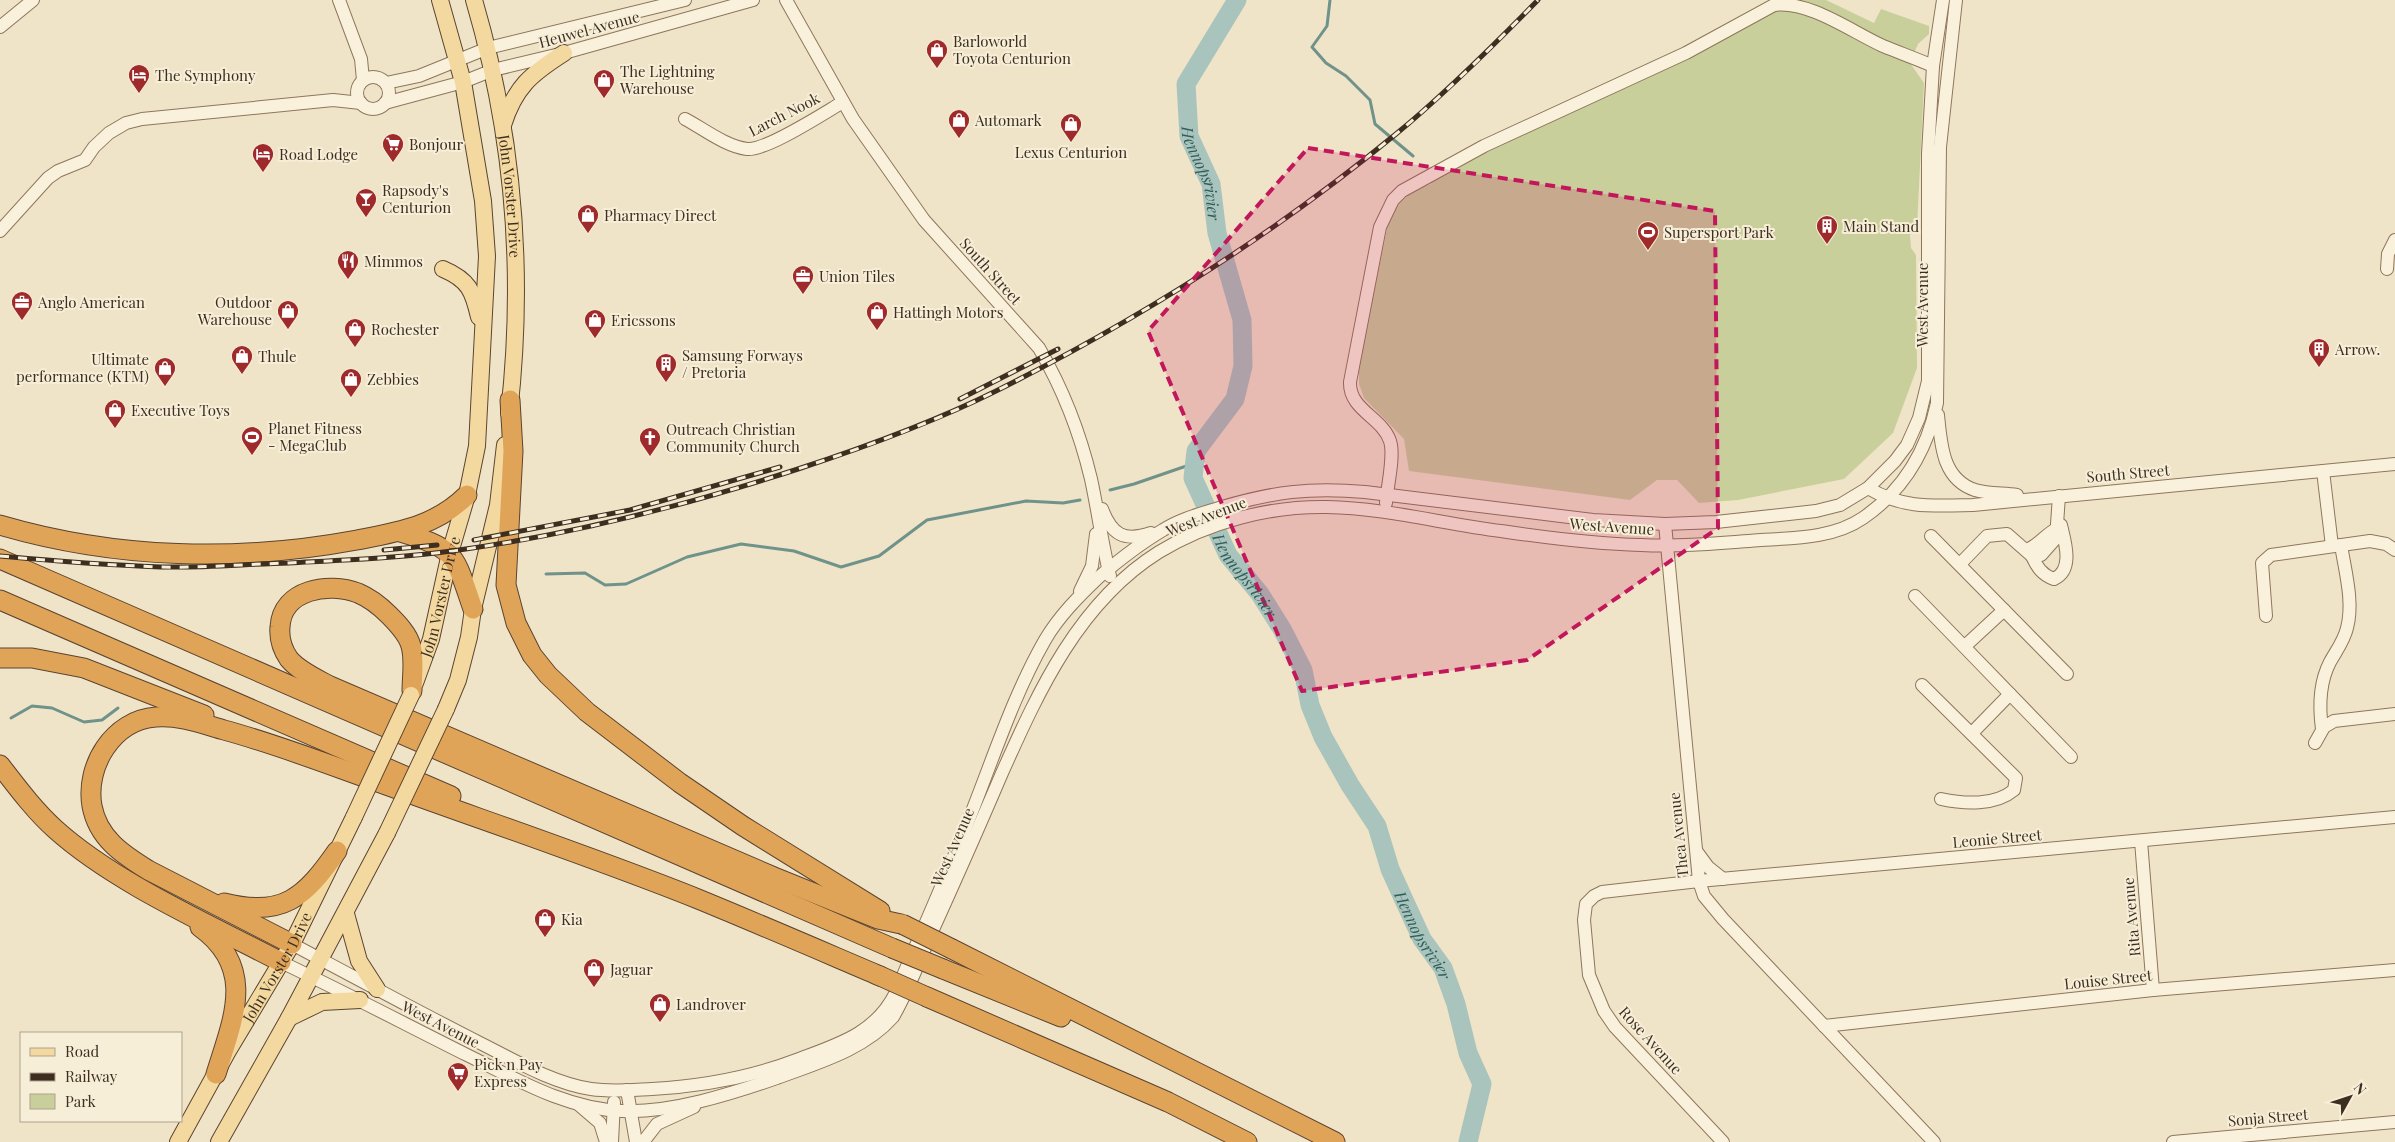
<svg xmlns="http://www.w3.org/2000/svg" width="2395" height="1142" viewBox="0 0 2395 1142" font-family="'Playfair Display',serif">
<rect width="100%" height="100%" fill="#f0e4c8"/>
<polygon fill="#c9cf9b" points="1769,0 1826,0 1874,23 1881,9 1929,26 1929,34 1918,44 1910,63 1924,83 1917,228 1910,235 1911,248 1916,255 1917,368 1893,433 1844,479 1738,500 1699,503 1677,480 1657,480 1630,500 1409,471 1404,439 1364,398 1359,384 1359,367 1389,219 1400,203 1413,191 1431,184 1425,171 1540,113 1682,47"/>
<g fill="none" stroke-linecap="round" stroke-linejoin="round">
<g stroke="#6f938a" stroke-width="3">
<polyline points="1330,0 1327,26 1312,47 1326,63 1346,76 1370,100 1375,124 1413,156"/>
<polyline points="1110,490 1134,484 1195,463"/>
<polyline points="546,574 585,573 605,585 626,584 687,557 741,544 794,551 841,567 879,556 927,520 1026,501 1063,503 1080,500"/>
<polyline points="11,718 32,706 52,708 84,722 102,720 118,708"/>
</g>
<path stroke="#a9c4bc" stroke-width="19" id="s1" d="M 1237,0 L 1186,84 L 1189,136 L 1211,184 L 1217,233 L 1242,320 L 1243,366 L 1235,399 L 1196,451 L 1193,478 L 1228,555 L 1260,594 L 1282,629 L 1303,670 L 1310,705 L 1323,737 L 1350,785 L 1377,826 L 1390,869 L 1404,900 L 1422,939 L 1443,968 L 1456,1004 L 1468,1053 L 1482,1084 L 1468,1142"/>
<g stroke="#8d765c" stroke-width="14">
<g id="minor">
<polyline points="339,0 361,59 363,80"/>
<path d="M 786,0 L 853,119 L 924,220 L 1039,348 C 1063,389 1080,433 1091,479 C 1098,511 1102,544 1110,576"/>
<polyline points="0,27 33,0"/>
<circle cx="373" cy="93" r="16"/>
<polyline points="386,83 419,76 488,48 685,0"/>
<polyline points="385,103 463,82 493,70 564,53 753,0"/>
<path d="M 685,119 C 704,129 725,146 747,149 C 766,151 824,113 843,102"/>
<polyline points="0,231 48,178 58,171 85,160 94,147 109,133 126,123 142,119 333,100 361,103"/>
<polyline points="2387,269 2388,254 2395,240"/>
<path d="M 1938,415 C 1941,444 1942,479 1975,490 C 1988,494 2004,493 2017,495"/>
<polyline points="2323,471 2332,546"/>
<path d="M 1868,488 C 1903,509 1933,506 1973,505 L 2395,464"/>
<path d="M 1386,503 C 1387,487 1395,456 1390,441 C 1382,417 1349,410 1350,382 L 1380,227 L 1393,200 L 1402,191 L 1484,146 L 1686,53 L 1774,5 C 1809,0 1852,32 1883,46 C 1900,53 1917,59 1933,66"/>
<path d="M 1102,509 C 1112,535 1124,542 1151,533"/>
<polyline points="1665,524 1699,881 1704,896 1723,919 1934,1142"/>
<polyline points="1931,536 2067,674"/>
<path d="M 2026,550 C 2039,546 2045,534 2058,528"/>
<path d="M 2032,556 C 2037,567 2042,575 2054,579 C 2074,570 2065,542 2061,525"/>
<polyline points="1960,564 1987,536 2007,534 2032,556 2041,555 2056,538 2059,496"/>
<polyline points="1080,591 1092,566 1096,534"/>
<polyline points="1915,596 2071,757"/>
<polyline points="2266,616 2262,563 2271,555 2370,541 2386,544 2395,550"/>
<polyline points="1965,646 2004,610"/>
<path d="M 1922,685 L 2016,778 L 2014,790 C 1995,806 1964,804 1941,799"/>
<path d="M 2322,729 C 2319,707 2319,683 2330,662 C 2336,651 2344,641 2347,628 C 2354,602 2345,571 2341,545"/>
<polyline points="1972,733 2010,694"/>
<polyline points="2315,743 2324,727 2334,721 2395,714"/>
<polyline points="2141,841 2153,990"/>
<polyline points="1697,852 1708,867 1723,879"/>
<path d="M 292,944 C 354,977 417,1011 480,1043 C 514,1060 552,1083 591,1089 C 612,1092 632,1090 652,1089 C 702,1086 749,1078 796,1060 C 836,1045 876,1034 896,992 C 921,933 948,874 971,814 C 994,756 1014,694 1045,640 C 1059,616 1079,596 1099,577 C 1119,560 1141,543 1163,530 C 1180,519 1200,514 1219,508 C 1272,492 1310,487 1365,492 L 1593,520 L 1665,524 L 1716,522 L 1816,511 L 1840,505 L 1868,488 L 1895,461 L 1907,445 L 1919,418 L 1928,381 L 1928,154 L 1933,66 L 1943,0"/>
<path d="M 281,962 C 344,992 405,1024 467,1055 C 516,1079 566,1109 622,1111 C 671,1113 731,1094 777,1078 C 817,1063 864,1050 893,1017 C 908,991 919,962 931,934 C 955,881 979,827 1002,773 C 1039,690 1079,602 1159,552 C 1208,522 1269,506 1327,507 C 1385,508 1444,524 1501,531 C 1548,538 1594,544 1641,545 C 1681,547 1721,543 1761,540 C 1795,538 1834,538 1863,518 C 1904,490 1927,450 1937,403 L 1940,147 L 1956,0"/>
<polyline points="1824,1026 2153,990 2395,970"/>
<polyline points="627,1090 636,1142"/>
<polyline points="579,1105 600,1123 606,1142"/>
<polyline points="612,1142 614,1102"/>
<polyline points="643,1142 657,1124 694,1107"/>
<polyline points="1723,1142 1615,1027 1604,1011 1589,975 1584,920 1586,904 1594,896 1602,892 1699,881 2395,817"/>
<polyline points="2173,1142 2395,1122"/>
</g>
</g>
<g stroke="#5b4430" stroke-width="18">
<g id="major">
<path id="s2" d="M 474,0 C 514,136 525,272 509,413"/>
<path d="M 503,125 C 515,87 531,74 564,53"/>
<path d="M 443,269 C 469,280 473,291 479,317"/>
<path id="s3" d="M 415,683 L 431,639 L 450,553 L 467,495 L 477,446 L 487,256 L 483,201 L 463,82 L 440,0"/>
<polyline points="446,709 458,680 469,637 473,609 498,505 505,445"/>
<polyline points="346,914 359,961 377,989"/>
<polyline points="289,1018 322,1002 360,1000"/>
<path id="s4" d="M 178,1142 L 228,1051 L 292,944 L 354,817"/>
<polyline points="219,1142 289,1018 387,833"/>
</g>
</g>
<g stroke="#5b4430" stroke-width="21">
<g id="highway">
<polyline points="510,400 513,451 506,585 516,623 532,655 548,675 587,712 680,783 743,826 880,911"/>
<path d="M 0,525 C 116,559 239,562 357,540 C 399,532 436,526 467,495"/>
<path d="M 400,532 C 458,549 454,555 473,609"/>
<polyline points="0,559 892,948"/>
<polyline points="0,600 451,796"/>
<polyline points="0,658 32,658 84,668 204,715"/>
<path d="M 412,691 C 412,677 415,660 411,646 C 408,634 397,623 389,615 C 380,606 370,598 358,593 C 329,582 282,589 280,627 C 279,638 282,649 289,659 C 299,671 317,679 330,686 L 774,877 L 878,919 L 901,924"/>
<path d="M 0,765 C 17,787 34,810 55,829 C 115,883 209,924 281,962"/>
<path d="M 224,903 C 283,918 305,897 337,851"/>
<path d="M 200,927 C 257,968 233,1019 216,1074"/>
<path d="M 292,944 L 148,870 C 122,854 98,838 92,806 C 85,766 113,720 156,717 C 179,715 203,724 224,730 C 276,744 327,764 378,782 C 485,821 593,857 698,899 C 759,924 819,950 880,976"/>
<polyline points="952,949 1335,1142"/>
<polyline points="943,969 1061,1017"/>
<polyline points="927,997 1168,1102 1247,1142"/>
</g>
</g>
<use href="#minor" stroke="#faf1dc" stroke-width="12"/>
<use href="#major" stroke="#f3d9a0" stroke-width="16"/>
<use href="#highway" stroke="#e0a458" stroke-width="19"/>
<g stroke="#3d2e20" stroke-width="5">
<g id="rail">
<polyline points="960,399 1058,349"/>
<polyline points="474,540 630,510 780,467"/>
<polyline points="384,550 437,545"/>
<path d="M 0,556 C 54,561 107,565 161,567 C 204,568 247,564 289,563 C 346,560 402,558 459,550 C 574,534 687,505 798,469 C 865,447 932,423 996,391 C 1138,320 1273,235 1396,134 C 1446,93 1493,46 1538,0"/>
</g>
</g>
<use href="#rail" stroke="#f7eed8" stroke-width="3" stroke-dasharray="9" stroke-linecap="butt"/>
<g stroke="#5b4430" stroke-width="18" stroke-linecap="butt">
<g id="major-bridge">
<polyline points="354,817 411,695"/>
<polyline points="387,833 446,709"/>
</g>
</g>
<g stroke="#5b4430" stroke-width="21" stroke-linecap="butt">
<g id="highway-bridge">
<polyline points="902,924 952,949"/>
<polyline points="892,948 943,969"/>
<polyline points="880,976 927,997"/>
</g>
</g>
<use href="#major-bridge" stroke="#f3d9a0" stroke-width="16"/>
<use href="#highway-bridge" stroke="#e0a458" stroke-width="19"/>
</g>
<path fill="#c2185b" fill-opacity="0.2" stroke="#c2185b" stroke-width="4" stroke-dasharray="10 6" stroke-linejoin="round" d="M 1308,148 L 1715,211 L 1718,528 L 1527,660 L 1302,691 L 1148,331 Z"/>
<defs>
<g id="shop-pin" transform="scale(1.125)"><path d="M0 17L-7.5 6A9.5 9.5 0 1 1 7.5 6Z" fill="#9e2a2b" stroke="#f7eed8"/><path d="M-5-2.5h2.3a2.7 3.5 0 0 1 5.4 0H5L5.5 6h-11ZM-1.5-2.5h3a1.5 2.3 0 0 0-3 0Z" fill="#fff"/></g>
<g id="hotel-pin" transform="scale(1.125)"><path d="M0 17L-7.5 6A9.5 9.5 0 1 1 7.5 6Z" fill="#9e2a2b" stroke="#f7eed8"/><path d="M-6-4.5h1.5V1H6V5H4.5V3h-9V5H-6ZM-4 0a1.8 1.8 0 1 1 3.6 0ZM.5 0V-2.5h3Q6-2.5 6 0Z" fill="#fff"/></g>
<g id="supermarket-pin" transform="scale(1.125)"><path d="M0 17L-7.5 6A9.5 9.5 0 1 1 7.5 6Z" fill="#9e2a2b" stroke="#f7eed8"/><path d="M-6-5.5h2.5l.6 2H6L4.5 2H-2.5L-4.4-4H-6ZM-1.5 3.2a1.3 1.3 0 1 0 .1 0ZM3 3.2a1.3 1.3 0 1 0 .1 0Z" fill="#fff"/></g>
<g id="bar-pin" transform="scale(1.125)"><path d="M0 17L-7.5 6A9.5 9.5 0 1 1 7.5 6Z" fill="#9e2a2b" stroke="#f7eed8"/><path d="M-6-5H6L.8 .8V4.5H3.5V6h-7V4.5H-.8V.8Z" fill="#fff"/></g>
<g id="building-pin" transform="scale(1.125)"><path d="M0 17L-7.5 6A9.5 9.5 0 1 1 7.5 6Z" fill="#9e2a2b" stroke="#f7eed8"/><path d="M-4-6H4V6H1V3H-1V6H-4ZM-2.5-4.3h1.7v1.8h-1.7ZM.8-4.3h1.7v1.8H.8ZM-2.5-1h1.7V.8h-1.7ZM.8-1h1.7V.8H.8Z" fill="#fff"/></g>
<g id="stadium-pin" transform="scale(1.125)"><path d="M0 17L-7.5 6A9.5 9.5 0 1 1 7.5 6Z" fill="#9e2a2b" stroke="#f7eed8"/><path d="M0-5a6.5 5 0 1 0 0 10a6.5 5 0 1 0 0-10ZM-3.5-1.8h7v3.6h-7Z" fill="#fff"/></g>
<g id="restaurant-pin" transform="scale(1.125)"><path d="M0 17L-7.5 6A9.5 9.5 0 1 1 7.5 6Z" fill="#9e2a2b" stroke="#f7eed8"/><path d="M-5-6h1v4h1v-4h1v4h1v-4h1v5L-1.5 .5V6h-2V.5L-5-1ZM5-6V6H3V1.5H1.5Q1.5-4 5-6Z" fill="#fff"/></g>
<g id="office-pin" transform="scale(1.125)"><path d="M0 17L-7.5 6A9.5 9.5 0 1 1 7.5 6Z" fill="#9e2a2b" stroke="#f7eed8"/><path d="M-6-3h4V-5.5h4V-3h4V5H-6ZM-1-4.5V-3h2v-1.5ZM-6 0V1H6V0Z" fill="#fff"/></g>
<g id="church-pin" transform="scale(1.125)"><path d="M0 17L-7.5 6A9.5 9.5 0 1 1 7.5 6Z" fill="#9e2a2b" stroke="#f7eed8"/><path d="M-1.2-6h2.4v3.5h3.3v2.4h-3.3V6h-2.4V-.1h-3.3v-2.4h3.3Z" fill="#fff"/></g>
</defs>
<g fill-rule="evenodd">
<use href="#shop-pin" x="937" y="50"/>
<use href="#hotel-pin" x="139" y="75"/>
<use href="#shop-pin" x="604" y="80"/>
<use href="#shop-pin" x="959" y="120"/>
<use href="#shop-pin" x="1071" y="124"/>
<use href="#supermarket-pin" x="393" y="144"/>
<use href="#hotel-pin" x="263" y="154"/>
<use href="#bar-pin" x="366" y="199"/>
<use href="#shop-pin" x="588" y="215"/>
<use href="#building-pin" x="1827" y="226"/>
<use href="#stadium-pin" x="1648" y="232"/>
<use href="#restaurant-pin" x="348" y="261"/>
<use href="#office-pin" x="803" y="276"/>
<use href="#office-pin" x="22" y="302"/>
<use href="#shop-pin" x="288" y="311"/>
<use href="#shop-pin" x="877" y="312"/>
<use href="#shop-pin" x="595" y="320"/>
<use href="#shop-pin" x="355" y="329"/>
<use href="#building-pin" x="2319" y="349"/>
<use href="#shop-pin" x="242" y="356"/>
<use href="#building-pin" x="666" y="364"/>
<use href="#shop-pin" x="165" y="368"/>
<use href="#shop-pin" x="351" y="379"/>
<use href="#shop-pin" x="115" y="410"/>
<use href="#stadium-pin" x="252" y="437"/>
<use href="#church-pin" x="650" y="438"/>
<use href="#shop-pin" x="545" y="919"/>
<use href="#shop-pin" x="594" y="969"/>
<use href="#shop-pin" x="660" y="1004"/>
<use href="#supermarket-pin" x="458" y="1073"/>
</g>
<g text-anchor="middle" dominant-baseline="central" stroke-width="4" stroke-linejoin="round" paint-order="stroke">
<g font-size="15" fill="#3d2e20" stroke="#f7eed8">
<text transform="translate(589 29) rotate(-15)">Heuwel Avenue</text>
<text transform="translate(784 114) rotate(-27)">Larch Nook</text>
<text stroke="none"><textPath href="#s2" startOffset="200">John Vorster Drive</textPath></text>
<text transform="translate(991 271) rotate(48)">South Street</text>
<text transform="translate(1922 305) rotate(-90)">West Avenue</text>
<text transform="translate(2128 473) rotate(-5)">South Street</text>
<text transform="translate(1206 516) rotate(-21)">West Avenue</text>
<text transform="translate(1612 526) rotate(4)">West Avenue</text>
<text stroke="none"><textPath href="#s3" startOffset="90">John Vorster Drive</textPath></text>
<text transform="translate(1678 835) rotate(-96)">Thea Avenue</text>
<text transform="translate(1997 838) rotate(-5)">Leonie Street</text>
<text transform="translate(952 847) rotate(-66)">West Avenue</text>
<text transform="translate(2131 917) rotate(-95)">Rita Avenue</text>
<text stroke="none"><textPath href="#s4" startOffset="201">John Vorster Drive</textPath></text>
<text transform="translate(2108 979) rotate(-6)">Louise Street</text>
<text transform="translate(441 1024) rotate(27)">West Avenue</text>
<text transform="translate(1651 1040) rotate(48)">Rose Avenue</text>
<text transform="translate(2268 1117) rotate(-5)">Sonja Street</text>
</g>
<g font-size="15" fill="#3d2e20" stroke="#f7eed8" text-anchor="start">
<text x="953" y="41">Barloworld<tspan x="953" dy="17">Toyota Centurion</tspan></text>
<text x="620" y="71">The Lightning<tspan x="620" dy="17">Warehouse</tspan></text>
<text x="155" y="75">The Symphony</text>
<text x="975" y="120">Automark</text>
<text x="409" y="144">Bonjour</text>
<text x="1071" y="152" text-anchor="middle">Lexus Centurion</text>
<text x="279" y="154">Road Lodge</text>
<text x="382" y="190">Rapsody's<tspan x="382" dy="17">Centurion</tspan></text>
<text x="604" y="215">Pharmacy Direct</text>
<text x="1843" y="226">Main Stand</text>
<text x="1664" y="232">Supersport Park</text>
<text x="364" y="261">Mimmos</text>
<text x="819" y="276">Union Tiles</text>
<text x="38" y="302">Anglo American</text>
<text x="272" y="302" text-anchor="end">Outdoor<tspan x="272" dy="17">Warehouse</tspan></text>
<text x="893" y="312">Hattingh Motors</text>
<text x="611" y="320">Ericssons</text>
<text x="371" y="329">Rochester</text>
<text x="2335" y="349">Arrow.</text>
<text x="682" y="355">Samsung Forways<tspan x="682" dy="17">/ Pretoria</tspan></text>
<text x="258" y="356">Thule</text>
<text x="149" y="359" text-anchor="end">Ultimate<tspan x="149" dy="17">performance (KTM)</tspan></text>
<text x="367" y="379">Zebbies</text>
<text x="131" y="410">Executive Toys</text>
<text x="268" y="428">Planet Fitness<tspan x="268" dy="17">- MegaClub</tspan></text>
<text x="666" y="429">Outreach Christian<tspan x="666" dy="17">Community Church</tspan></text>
<text x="561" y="919">Kia</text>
<text x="610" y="969">Jaguar</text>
<text x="676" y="1004">Landrover</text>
<text x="474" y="1064">Pick n Pay<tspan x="474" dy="17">Express</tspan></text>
</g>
<g font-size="16" font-style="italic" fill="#2f5d5a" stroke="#f7eed8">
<text stroke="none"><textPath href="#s1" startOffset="190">Hennopsrivier</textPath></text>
<text stroke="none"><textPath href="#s1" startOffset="626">Hennopsrivier</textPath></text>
<text stroke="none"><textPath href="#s1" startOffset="1031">Hennopsrivier</textPath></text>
</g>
</g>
<rect x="20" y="1032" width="162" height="90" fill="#f7eed8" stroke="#ada18e"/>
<rect x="30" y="1048" width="25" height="8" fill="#f3d9a0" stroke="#ada18e"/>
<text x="65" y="1057" font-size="15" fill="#3d2e20">Road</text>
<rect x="30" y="1073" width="25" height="8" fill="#3d2e20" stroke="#ada18e"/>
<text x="65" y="1082" font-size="15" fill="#3d2e20">Railway</text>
<rect x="30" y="1094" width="25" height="15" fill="#c9cf9b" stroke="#ada18e"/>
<text x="65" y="1107" font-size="15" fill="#3d2e20">Park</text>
<g transform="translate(2350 1097) rotate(50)" stroke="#f7eed8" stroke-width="4" paint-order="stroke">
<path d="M0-4L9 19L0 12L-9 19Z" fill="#3d2e20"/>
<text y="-8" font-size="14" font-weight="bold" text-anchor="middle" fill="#3d2e20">N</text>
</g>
</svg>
